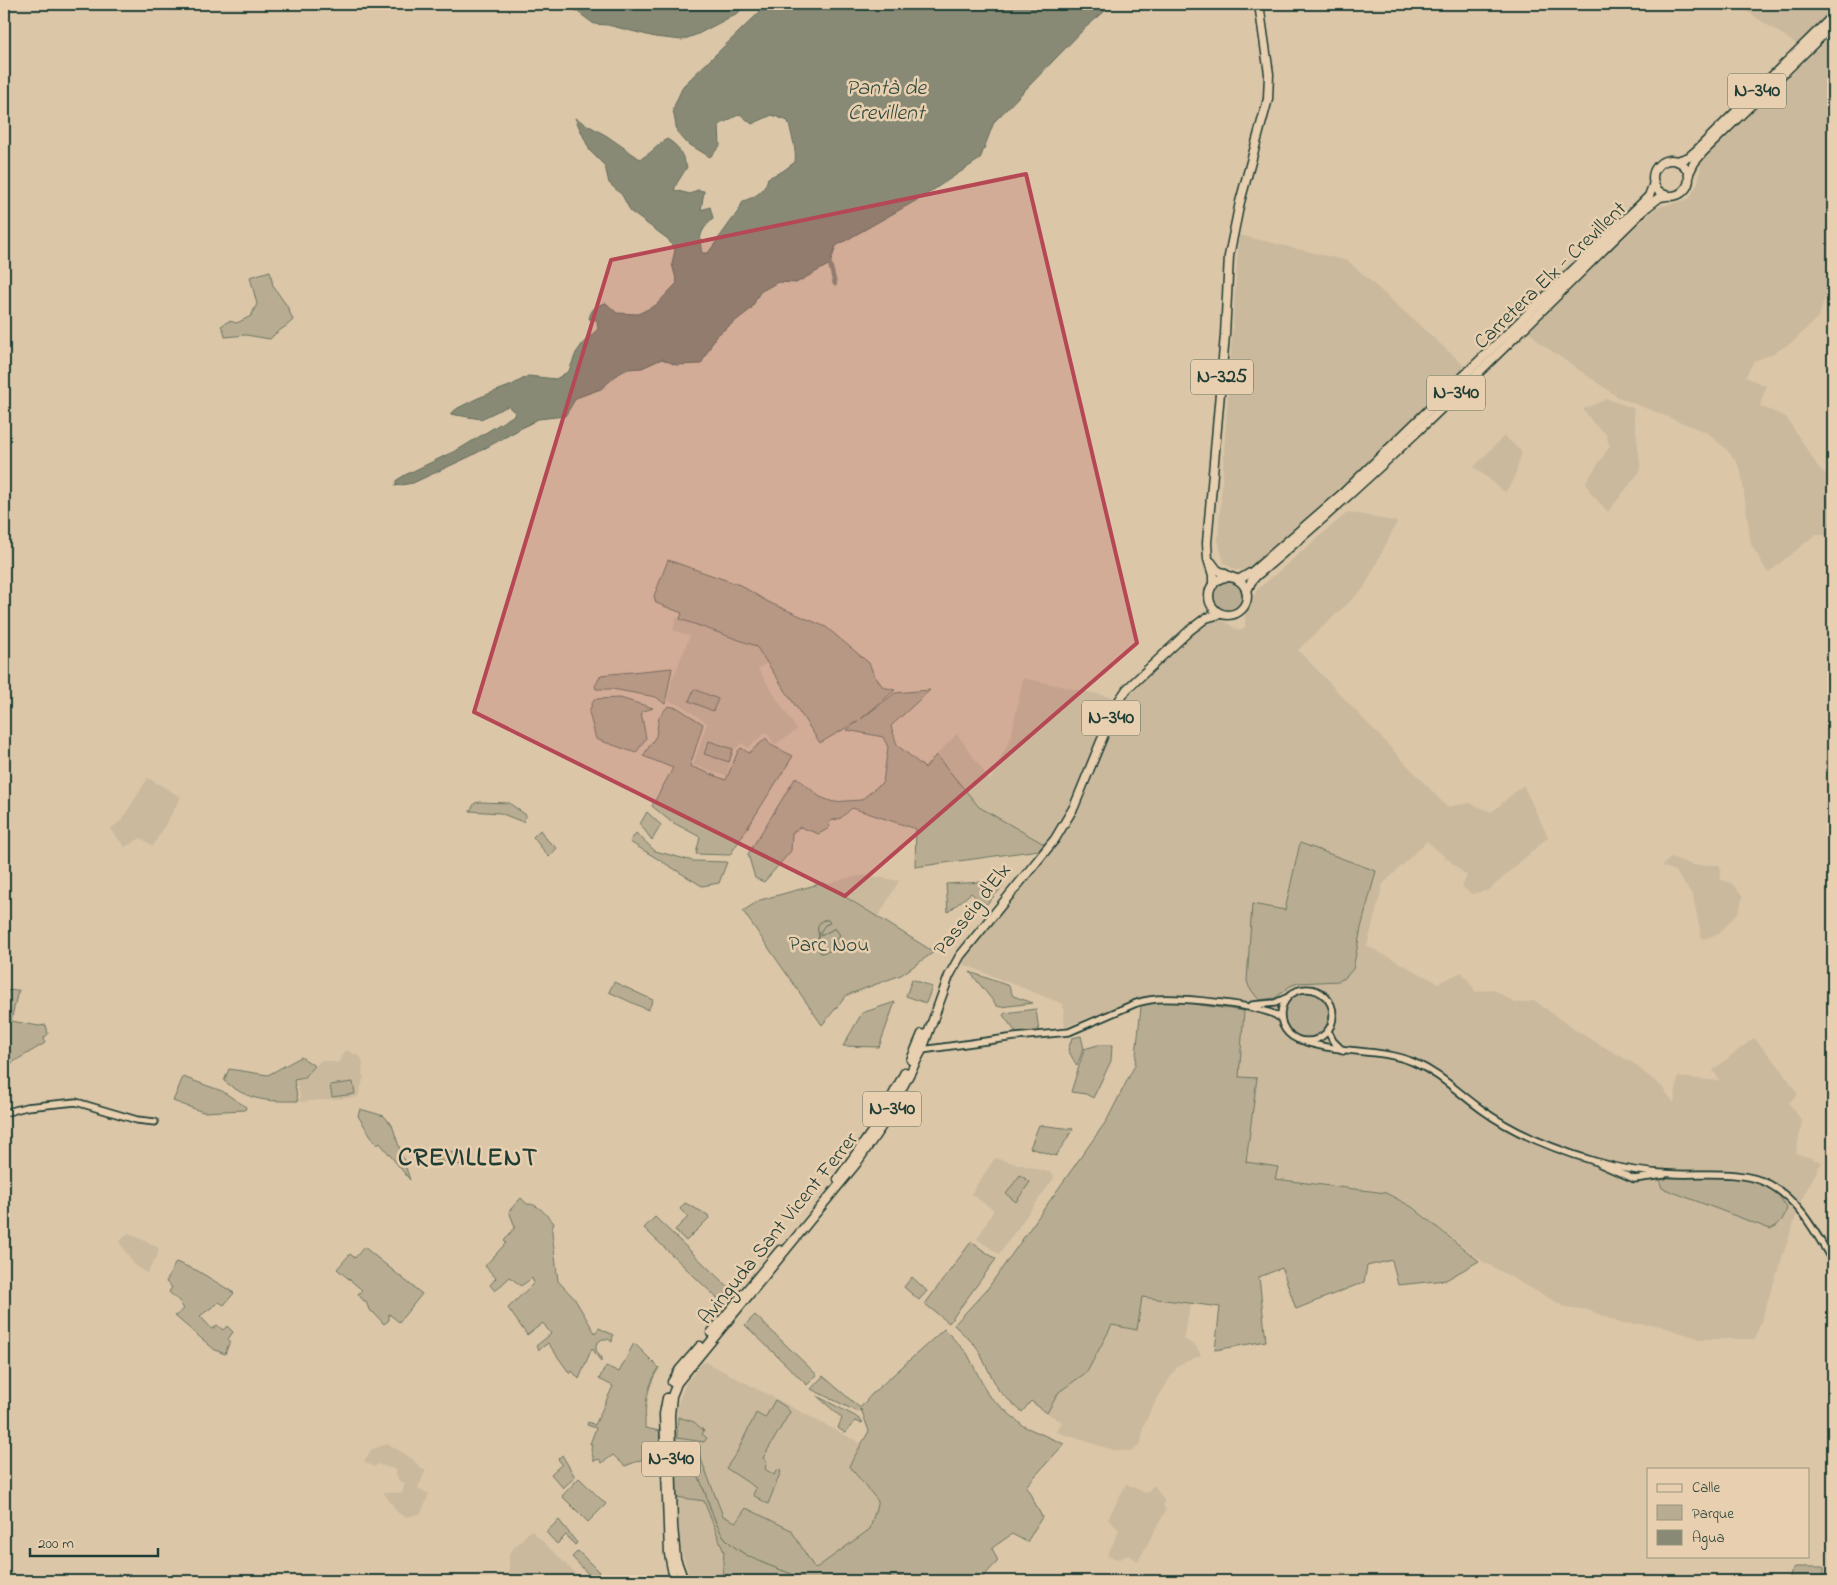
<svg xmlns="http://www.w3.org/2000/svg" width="1837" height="1585" viewBox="0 0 1837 1585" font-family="'Indie Flower',sans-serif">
<rect width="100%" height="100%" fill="#dbc6a8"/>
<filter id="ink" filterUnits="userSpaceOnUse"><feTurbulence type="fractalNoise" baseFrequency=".02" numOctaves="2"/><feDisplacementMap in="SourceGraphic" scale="10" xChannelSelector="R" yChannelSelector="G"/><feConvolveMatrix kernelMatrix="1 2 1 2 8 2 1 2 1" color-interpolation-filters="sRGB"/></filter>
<g filter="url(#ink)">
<g fill="#cab99d">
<polygon points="1736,4 1833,4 1833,11 1798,45"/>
<polygon points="1833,34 1833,273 1819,316 1794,341 1774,353 1754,361 1745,377 1766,386 1760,406 1786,417 1818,467 1833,481 1833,536 1816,534 1768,573 1751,544 1741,471 1736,461 1727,450 1708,433 1618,397 1540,343 1528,330 1656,208 1689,199 1698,183 1702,161"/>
<polygon points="1239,235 1348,261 1467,368 1251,570 1235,570 1224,563 1218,541"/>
<polygon points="1607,399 1633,408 1641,470 1608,512 1590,492 1586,482 1610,446 1605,433 1594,424 1583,409"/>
<polygon points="1504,436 1522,452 1513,481 1505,492 1474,467"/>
<polygon points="1348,512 1397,522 1364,588 1298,650 1447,807 1469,803 1492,812 1523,785 1548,837 1489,890 1472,894 1462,887 1467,876 1427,841 1383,884 1367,946 1438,983 1462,972 1476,992 1493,989 1515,1003 1535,1001 1575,1030 1634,1064 1663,1088 1674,1103 1678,1077 1720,1081 1713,1070 1754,1038 1778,1065 1798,1094 1789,1103 1802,1121 1796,1153 1822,1162 1802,1198 1755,1339 1700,1339 1657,1325 1620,1323 1588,1310 1565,1307 1482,1261 1412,1207 1386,1193 1275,1179 1277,1167 1246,1162 1257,1079 1239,1077 1142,997 1065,1027 1063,1004 963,964 964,956 1052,848 979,807 936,755 957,734 990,780 1011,737 1023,678 1125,700 1205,622 1222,620 1239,631 1245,628 1245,613 1257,590"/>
<polygon points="677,617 756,646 767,663 758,669 797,730 776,744 774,744 766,732 748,748 742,743 735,749 726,776 693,765 707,723 679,704 667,701 672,680 690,636 673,630"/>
<polygon points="148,778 181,797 153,846 141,838 125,847 110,829 121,821"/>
<polygon points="1671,857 1693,865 1720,865 1721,880 1731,883 1743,896 1739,911 1719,934 1702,939 1693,896 1675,871 1662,866"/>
<polygon points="866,875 899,881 878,917 827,884 847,878"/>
<polygon points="346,1050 361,1057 363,1063 362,1075 364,1076 358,1097 300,1102 300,1095 296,1081 307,1079 308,1075 321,1060 338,1063"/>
<polygon points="995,1158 1052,1173 1054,1178 999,1254 977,1239 994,1210 971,1194"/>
<polygon points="128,1233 159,1248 157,1257 147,1273 135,1265 119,1242"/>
<polygon points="1142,1297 1191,1303 1183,1339 1196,1346 1201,1355 1179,1365 1173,1373 1150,1411 1143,1428 1141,1443 1135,1449 1129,1451 1113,1450 1057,1432 1062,1422 1047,1413 1059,1392 1087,1372 1112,1325"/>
<polygon points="706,1362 862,1444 849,1466 878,1501 870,1529 815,1569 791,1530 736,1522 723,1516 697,1447 676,1441 677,1406 686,1383 702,1363"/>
<polygon points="388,1444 411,1458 420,1467 426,1470 418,1488 429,1494 421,1513 407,1517 399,1514 383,1492 402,1493 405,1483 399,1481 394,1469 377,1464 374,1467 364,1461 372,1449"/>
<polygon points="1126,1484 1146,1493 1154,1485 1165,1502 1163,1506 1166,1510 1138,1561 1128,1555 1119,1559 1107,1556 1119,1530 1108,1519"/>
<polygon points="676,1497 704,1501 724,1552 722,1579 723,1581 693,1581 689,1575 678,1539"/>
<polygon points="531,1530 583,1581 509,1581 509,1553"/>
</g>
<g fill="#b8ad92" stroke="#6c7563">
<path d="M 270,271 L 273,286 L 287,306 L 293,320 C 286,328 276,331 270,339 L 246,335 L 225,337 L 224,331 L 221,326 L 229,321 L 237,323 L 251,316 L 257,304 L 250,277 Z"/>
<polygon points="668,560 740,585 768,602 826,627 869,663 874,675 883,687 895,690 861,719 895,693 930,690 891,726 897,745 925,768 936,755 979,807 1044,844 1039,850 915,867 916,829 852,808 841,818 830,821 829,828 819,834 800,827 792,833 791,851 764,882 755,878 748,854 796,777 820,797 833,802 861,800 883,782 888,747 883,737 847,730 858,721 820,743 756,646 680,619 682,613 656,603 654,596"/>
<circle cx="1228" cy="596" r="15"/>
<polygon points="672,668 665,704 656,697 612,689 596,689 595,686 601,675"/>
<polygon points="694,689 718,699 713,711 689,701"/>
<polygon points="620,698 653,708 641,712 646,738 636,753 596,739 589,712 594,699"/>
<polygon points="668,706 678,708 703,724 690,766 726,780 738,751 741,748 749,753 766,738 771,745 793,756 730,855 696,854 700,837 670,821 652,806 673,768 643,756 656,736 659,717"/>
<polygon points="709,741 733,749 729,762 704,754"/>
<polygon points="480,802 509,803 526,815 523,822 500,813 470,811 475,803"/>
<polygon points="647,812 661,825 652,840 640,824"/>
<polygon points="540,830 548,841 557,848 549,857 533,837"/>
<polygon points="636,833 655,851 693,861 727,862 719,883 702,886 630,842"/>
<polygon points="1300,843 1376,871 1361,928 1353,969 1346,977 1339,981 1298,983 1290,986 1275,998 1259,1000 1249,987 1247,981 1252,904 1285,910"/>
<polygon points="1002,881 1003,886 985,906 971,893 948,912 946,884"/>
<polygon points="823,883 934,952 901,975 847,995 822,1025 743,911 760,900"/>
<polygon points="970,972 1009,986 1013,996 1033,1003 1000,1007 997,1006"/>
<polygon points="912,979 932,987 926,1003 906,996"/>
<polygon points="614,982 653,1000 648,1010 609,992"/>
<polygon points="19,990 17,995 11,1021 39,1026 46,1025 48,1034 44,1038 45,1043 5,1067 4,1066 4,991"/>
<circle cx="1307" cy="1015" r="23"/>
<polygon points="1142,997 1244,1011 1239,1077 1257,1078 1246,1162 1278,1167 1275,1179 1386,1193 1412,1207 1479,1261 1446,1280 1398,1285 1392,1260 1367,1266 1364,1282 1296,1309 1282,1268 1259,1277 1266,1341 1215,1350 1220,1307 1142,1297 1137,1330 1112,1325 1087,1372 1059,1392 1047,1413 1031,1401 1022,1412 999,1391 976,1346 954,1325 988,1288 1107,1120 1135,1065"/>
<polygon points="895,1002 879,1047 843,1046 862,1013"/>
<polygon points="1036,1009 1039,1032 1017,1034 1003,1015 1005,1013"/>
<polygon points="1081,1036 1084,1049 1098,1045 1112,1045 1111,1061 1093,1098 1086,1094 1071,1092 1084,1050 1083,1049 1077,1066 1068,1050 1072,1038"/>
<path d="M 301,1057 L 315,1066 L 306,1076 L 306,1078 L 294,1080 L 298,1101 C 281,1101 263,1102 247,1095 C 239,1092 231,1086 224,1081 L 229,1069 L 268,1075 Z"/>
<polygon points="183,1077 222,1091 246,1107 245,1110 203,1112 173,1101"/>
<polygon points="353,1082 355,1094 332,1097 330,1085"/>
<polygon points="360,1109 384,1116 392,1125 410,1180 380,1143 377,1145 358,1116"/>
<polygon points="1039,1125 1073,1129 1056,1156 1030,1148"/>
<polygon points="438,1149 464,1154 462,1165 434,1160"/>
<polygon points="1020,1175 1030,1182 1016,1202 1006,1194"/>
<path d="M 1667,1178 C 1698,1178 1753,1172 1778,1195 C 1781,1198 1784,1204 1787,1208 C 1785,1217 1779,1226 1770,1229 L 1662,1188 L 1660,1182 L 1662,1179 Z"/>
<path d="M 521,1198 L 527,1204 C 538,1203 546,1215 554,1223 L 552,1228 L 552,1233 L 558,1281 L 574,1298 L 595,1333 L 599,1328 L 613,1335 L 612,1342 L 608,1339 L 602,1339 L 596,1344 L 596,1350 L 601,1358 L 601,1362 L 592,1348 L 579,1379 L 572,1371 L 570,1374 L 548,1343 L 539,1350 L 536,1346 L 551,1334 L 543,1323 L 527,1335 L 508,1308 L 534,1283 L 532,1278 L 521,1286 L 510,1277 L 495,1291 L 490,1285 L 496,1278 L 485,1266 L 506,1243 L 504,1241 L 515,1227 L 509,1211 Z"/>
<polygon points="685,1203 708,1215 709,1218 686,1241 675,1230 688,1217 680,1209"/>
<polygon points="655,1217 730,1289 719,1300 644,1228"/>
<polygon points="971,1242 996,1259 949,1323 925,1304"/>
<polygon points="364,1247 422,1294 399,1322 389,1314 389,1320 384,1324 374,1313 369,1310 366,1301 364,1301 358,1294 362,1290 337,1269 350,1254 355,1258"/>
<polygon points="176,1262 198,1271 234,1293 224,1305 219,1302 200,1316 212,1329 217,1325 223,1330 227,1326 233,1332 228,1339 230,1341 225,1354 215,1350 175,1316 184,1309 179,1301 169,1292 172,1287 166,1282"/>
<polygon points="912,1277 927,1291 919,1300 904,1287"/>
<polygon points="755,1315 817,1375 807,1385 745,1325"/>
<polygon points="944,1329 967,1353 988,1395 1023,1426 1064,1444 1026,1486 1042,1517 1027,1542 1012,1534 992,1548 998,1561 979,1581 723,1581 722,1579 724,1552 704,1501 676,1497 676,1441 696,1446 723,1516 736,1522 746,1508 791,1530 815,1569 870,1529 878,1501 849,1466 869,1431 861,1409 858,1412 811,1389 823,1376 860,1408 872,1394"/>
<path d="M 634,1343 L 659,1368 C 646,1387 645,1407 645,1428 L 660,1431 L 658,1461 L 651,1456 L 625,1466 L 613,1455 L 602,1463 L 599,1459 L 594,1461 L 591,1450 L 592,1444 L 590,1444 L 596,1428 L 587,1425 L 588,1422 L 595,1425 L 613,1386 L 599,1379 L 606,1366 L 619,1372 Z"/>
<polygon points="817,1396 855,1416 863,1422 861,1423 855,1421 845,1433 838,1428 842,1418"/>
<polygon points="775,1400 786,1407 790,1412 763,1458 767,1462 765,1469 774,1475 777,1470 781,1471 768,1504 753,1495 756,1488 726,1468 737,1452 756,1413 765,1418"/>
<polygon points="678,1417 694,1422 704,1431 702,1434 707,1438 704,1442 677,1438"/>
<polygon points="562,1455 575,1477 563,1488 551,1474 562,1464 558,1459"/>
<polygon points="579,1478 606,1504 588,1522 562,1496"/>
<polygon points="559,1520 577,1543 575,1545 566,1535 557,1544 546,1532"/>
<polygon points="578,1551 599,1572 595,1575 601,1581 595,1581 572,1557"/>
<polygon points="1795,1567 1824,1567 1824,1581 1789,1581 1791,1572"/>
</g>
<g fill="#898a75" stroke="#5f6b5b">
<polygon points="567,4 746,4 738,13 698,34 682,40 655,37 608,25 594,24"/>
<path d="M 768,4 L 1118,4 L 1111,6 L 1085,28 L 994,122 L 980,159 L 924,196 L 836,246 L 830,264 L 796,283 L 778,282 L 760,292 L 751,309 L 716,336 L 701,364 L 676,365 L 662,359 L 642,368 L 628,369 L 618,374 L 601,389 L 576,398 L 565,416 L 538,419 L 471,456 L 413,483 L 395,486 L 397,480 L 405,475 L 461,448 L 516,414 L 508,406 L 481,419 L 450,414 L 458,408 L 478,398 L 512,385 L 528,376 L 556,379 L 569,371 L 576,353 L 583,343 L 598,329 L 597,320 L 589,319 C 591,309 596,305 606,303 L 617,313 L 638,314 L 656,305 L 677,283 L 672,264 L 675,250 L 668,239 L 631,212 L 622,195 L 609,183 L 605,166 L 590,151 L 575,118 L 607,136 L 640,159 C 651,154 657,145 667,139 C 681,147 681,154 687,167 L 677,183 L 674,190 L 690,194 L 697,190 L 704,191 L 701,210 L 710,207 L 713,218 C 701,231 698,235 702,253 L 708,253 L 739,210 L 743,201 C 755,197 765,192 768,178 L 783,171 L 795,162 C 797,151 791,132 788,121 L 772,115 L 752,124 L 740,114 L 719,125 L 720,146 L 710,157 L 687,143 L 677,132 L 673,109 L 683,86 Z"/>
</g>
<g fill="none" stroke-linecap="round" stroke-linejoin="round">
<g stroke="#5f6b5b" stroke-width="1">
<path d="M 824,920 L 828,920 L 830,923 L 825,925 L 820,932 L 821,936 L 835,928 L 840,935 L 835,940 L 837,946 L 833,950 L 821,953 L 818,950 L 816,943 L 819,936 C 817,929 816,923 824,920 Z"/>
<path d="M 676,1458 C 681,1461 689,1464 693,1468 C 706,1484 711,1522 725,1538 C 746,1562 780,1567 807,1581"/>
<polyline points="874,1581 896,1575 911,1581"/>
</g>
<polyline stroke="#898a75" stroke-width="4.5" points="830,264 835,284"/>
<g stroke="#1f3d34" stroke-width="9">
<g id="secondary">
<circle cx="1307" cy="1015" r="26"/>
<polyline points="1252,1005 1275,1003 1286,998"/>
<polyline points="1328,1031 1333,1041 1343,1051"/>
<path d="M 1306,1042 C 1341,1054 1379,1048 1413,1062 C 1441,1074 1457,1092 1481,1109 C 1512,1132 1557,1150 1594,1161 C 1620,1169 1648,1173 1676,1174 C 1706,1175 1742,1170 1769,1184 C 1799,1200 1816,1233 1833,1262"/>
<path d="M 922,1050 L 1015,1037 L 1069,1032 L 1134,1004 C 1141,1001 1149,1000 1157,999 C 1178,998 1268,1004 1281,1019"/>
<polyline points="4,1113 26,1107 76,1102 137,1120 155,1122"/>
<polyline points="1600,1164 1634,1179 1664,1175"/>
</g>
</g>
<g stroke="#1f3d34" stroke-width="11">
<g id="highway">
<circle cx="1671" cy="178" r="18"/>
<polyline points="1677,161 1689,157 1697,150 1833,16"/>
<polyline points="1689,173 1694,163 1702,153 1833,25"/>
<polyline points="1211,562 1217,570 1231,577"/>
<circle cx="1228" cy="596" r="19"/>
<polyline points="1238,580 1252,572 1343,493 1642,203 1649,196 1654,183"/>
<polyline points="1213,585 1213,575 1208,559 1207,543 1225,335 1229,256 1240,202 1268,99 1269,74 1259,4"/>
<path d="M 1247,591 L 1251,582 L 1256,576 C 1394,461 1519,332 1647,207 L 1660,197 L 1666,196"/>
<polyline points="911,1060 922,1034"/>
<polyline points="838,1179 878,1123 905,1072"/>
<polyline points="711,1333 780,1250"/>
<polyline points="672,1382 680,1369 700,1346"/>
<polyline points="667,1398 664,1414 669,1554 673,1574 677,1581"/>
<polyline points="684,1581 676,1559 673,1526 670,1415 672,1396 677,1383 856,1164 884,1123 922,1050 949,976 960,956 1055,839 1074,807 1116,705 1127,689 1190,630 1206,618 1220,614"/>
</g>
</g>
<use href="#secondary" stroke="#e7cfaf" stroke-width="5.5"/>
<use href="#highway" stroke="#e7cfaf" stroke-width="8"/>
</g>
</g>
<path fill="#b64755" fill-opacity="0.2" stroke="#b64755" stroke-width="4" stroke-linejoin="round" d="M 1026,174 L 1137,643 L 845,896 L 474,712 L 611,260 Z"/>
<g text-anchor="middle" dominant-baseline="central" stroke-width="5" stroke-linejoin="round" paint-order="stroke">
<g fill="#e7cfaf" stroke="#5b6959" stroke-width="1">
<rect x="1728" y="73.5" width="58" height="35" rx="4"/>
<rect x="1191" y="359.5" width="62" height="35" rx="4"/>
<rect x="1427" y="375.5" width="58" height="35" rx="4"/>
<rect x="1082" y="700.5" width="58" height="35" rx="4"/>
<rect x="863" y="1091.5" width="58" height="35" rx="4"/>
<rect x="642" y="1441.5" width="58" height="35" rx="4"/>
</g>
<g font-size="20" font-weight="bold" fill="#1f3d34">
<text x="1757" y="91">N-340</text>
<text x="1222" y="377">N-325</text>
<text x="1456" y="393">N-340</text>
<text x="1111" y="718">N-340</text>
<text x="892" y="1109">N-340</text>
<text x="671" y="1459">N-340</text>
</g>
<g font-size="21" fill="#1f3d34" stroke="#e7cfaf">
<text transform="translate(1551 276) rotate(-44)">Carretera Elx - Crevillent</text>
<text transform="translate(973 910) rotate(-52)">Passeig d'Elx</text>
<text transform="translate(779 1229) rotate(-51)">Avinguda Sant Vicent Ferrer</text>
</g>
<g font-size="21" fill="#2e483d" stroke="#e7cfaf">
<text x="829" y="946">Parc Nou</text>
</g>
<g font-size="22" font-style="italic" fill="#2f493e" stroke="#e7cfaf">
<text x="886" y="89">Pantà de<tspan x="886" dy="25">Crevillent</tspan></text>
</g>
<g font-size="26" font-weight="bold" letter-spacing="1" fill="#1f3d34" stroke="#e7cfaf">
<text x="468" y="1159">CREVILLENT</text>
</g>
</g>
<rect width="1837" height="1585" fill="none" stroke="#e7cfaf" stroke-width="20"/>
<rect x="10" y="10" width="1817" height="1565" fill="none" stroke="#1f3d34" stroke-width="2" filter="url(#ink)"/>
<rect x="1647" y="1468" width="162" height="90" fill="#e7cfaf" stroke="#97957e"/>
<rect x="1657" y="1484" width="25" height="8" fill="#e7cfaf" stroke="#97957e"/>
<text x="1692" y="1492" font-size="15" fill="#1f3d34">Calle</text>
<rect x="1657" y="1505" width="25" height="15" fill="#b8ad92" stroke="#97957e"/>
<text x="1692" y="1518" font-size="15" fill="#1f3d34">Parque</text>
<rect x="1657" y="1530" width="25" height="15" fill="#898a75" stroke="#97957e"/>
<text x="1692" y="1542" font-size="15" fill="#1f3d34">Agua</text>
<path d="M30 1548v8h128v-8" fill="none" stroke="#1f3d34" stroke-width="2.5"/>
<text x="38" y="1548" font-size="15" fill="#1f3d34" stroke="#e7cfaf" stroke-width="4" paint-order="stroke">200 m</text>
</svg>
